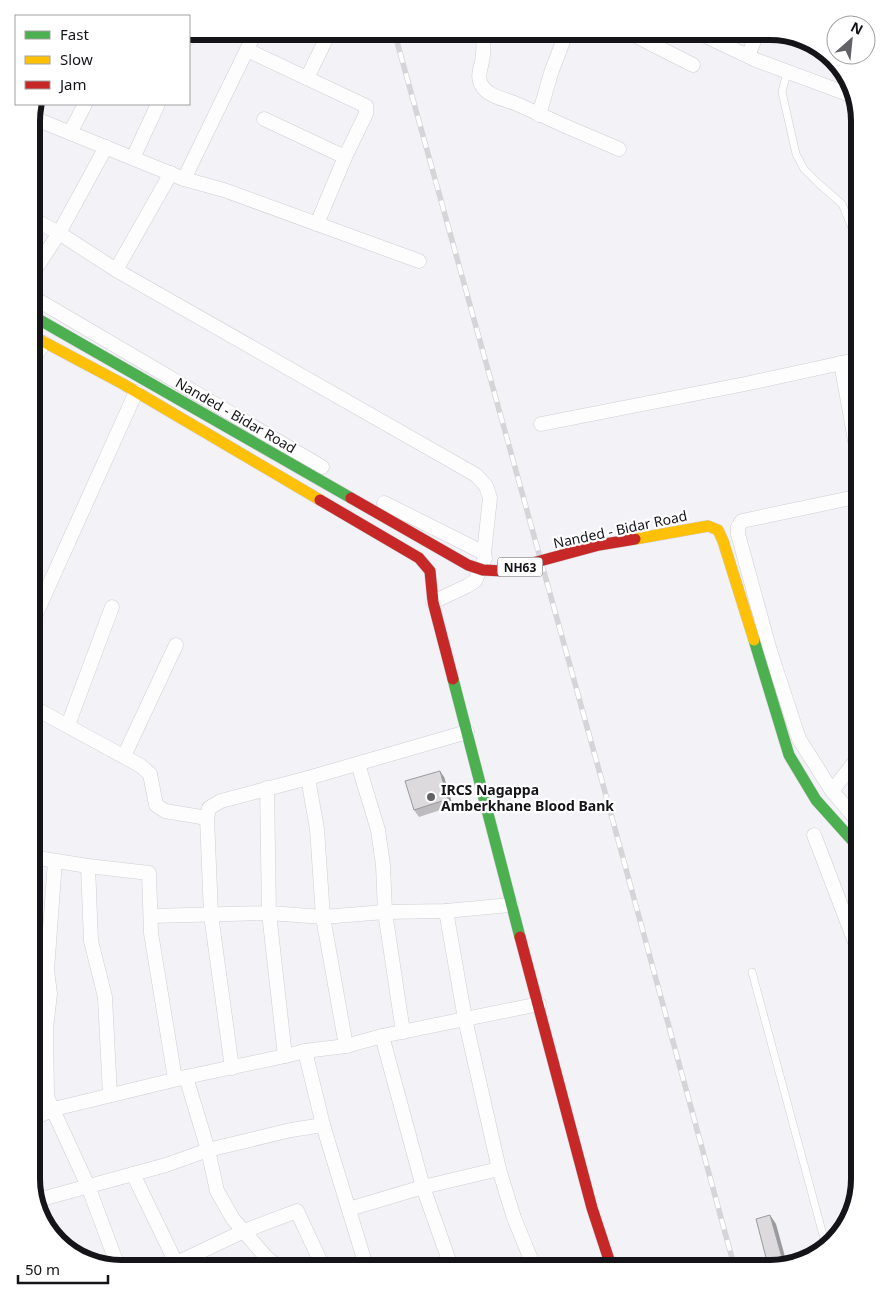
<svg xmlns="http://www.w3.org/2000/svg" width="891" height="1300" viewBox="0 0 891 1300" font-family="'Noto Sans',sans-serif">
<rect width="100%" height="100%" fill="#f2f2f7"/>
<g fill="none" stroke-linecap="round" stroke-linejoin="round">
<g stroke="#cfcfd3" stroke-width="8">
<g id="lane">
<polyline points="787,72 782,92 796,154 804,169 818,183 842,204 854,233"/>
<polyline points="752,972 826,1246"/>
</g>
</g>
<g stroke="#cfcfd3" stroke-width="15">
<g id="street">
<path d="M 483,31 C 483,39 484,47 483,54 C 483,64 476,75 481,84 C 487,97 506,99 517,104 C 551,120 585,135 619,149"/>
<polyline points="626,31 693,65"/>
<polyline points="695,31 756,60 853,96"/>
<polyline points="189,38 192,31"/>
<polyline points="247,50 366,106 366,114 345,157 317,224"/>
<polyline points="748,56 758,31"/>
<polyline points="307,78 330,31"/>
<polyline points="539,115 551,73 567,31"/>
<polyline points="31,117 184,179 224,190 419,261"/>
<polyline points="264,119 345,157"/>
<polyline points="70,133 85,104"/>
<polyline points="133,158 158,104"/>
<polyline points="184,179 256,31"/>
<polyline points="31,218 59,233 116,270 476,475 486,486 490,498 484,553"/>
<polyline points="116,270 171,173"/>
<polyline points="31,276 59,233 106,147"/>
<polyline points="31,296 322,467"/>
<polyline points="31,363 44,343"/>
<polyline points="841,363 860,468"/>
<polyline points="541,424 745,384 860,359"/>
<polyline points="384,503 484,553 485,558 475,581 467,586 433,602"/>
<polyline points="31,625 136,392"/>
<polyline points="31,706 141,766 150,774 156,805 165,811 207,818"/>
<polyline points="68,725 112,607"/>
<polyline points="124,756 176,645"/>
<polyline points="358,764 378,830 383,865 385,912 403,1032"/>
<polyline points="308,778 317,829 323,917 346,1046"/>
<polyline points="267,788 269,913 285,1056"/>
<polyline points="832,791 860,755"/>
<polyline points="860,824 832,791 799,739 770,651 738,534 738,527 742,521 860,496"/>
<polyline points="814,835 860,955"/>
<polyline points="31,857 88,866 149,873 151,933 175,1079"/>
<polyline points="55,861 47,970 50,994 46,1028 47,1097 88,1186 119,1269"/>
<polyline points="88,866 91,941 105,997 110,1095"/>
<polyline points="446,911 465,1019 499,1169 514,1218 535,1269"/>
<polyline points="151,916 269,913 323,917 385,912 446,911 511,905"/>
<polyline points="382,1036 423,1187 452,1269"/>
<polyline points="305,1051 323,1125 367,1269"/>
<polyline points="232,1068 211,915 207,818 209,808 221,801 308,778 467,732"/>
<polyline points="186,1077 208,1150 217,1191 233,1219 266,1257 280,1269"/>
<polyline points="31,1119 54,1109 186,1077 285,1056 305,1051 346,1046 382,1036 539,1004"/>
<polyline points="133,1174 179,1269"/>
<polyline points="38,1200 166,1165 208,1150 291,1130 323,1125"/>
<polyline points="349,1209 423,1187 499,1169"/>
<polyline points="164,1269 244,1231 297,1211 324,1269"/>
</g>
</g>
<g stroke="#cfcfd3" stroke-width="12">
<polyline id="fast" points="453,679 520,937"/>
</g>
<g stroke="#cfcfd3" stroke-width="12">
<polyline id="slow" points="31,335 123,384 320,500"/>
</g>
<g stroke="#cfcfd3" stroke-width="12">
<g id="jam">
<polyline points="320,500 419,558 430,571 433,602 453,679"/>
<polyline points="520,937 592,1208 612,1269"/>
</g>
</g>
<use href="#lane" stroke="#fdfdfe" stroke-width="7"/>
<use href="#street" stroke="#fdfdfe" stroke-width="14"/>
<use href="#fast" stroke="#4caf50" stroke-width="11"/>
<use href="#slow" stroke="#ffc107" stroke-width="11"/>
<use href="#jam" stroke="#c62828" stroke-width="11"/>
<g stroke="#d5d5d7" stroke-width="5.5">
<polyline id="rail" points="394,31 602,781 735,1269"/>
</g>
<use href="#rail" stroke="#fff" stroke-width="4" stroke-dasharray="11" stroke-linecap="butt"/>
<g stroke="#cfcfd3" stroke-width="12" stroke-linecap="butt">
<g id="fast-bridge">
<polyline points="31,315 351,498"/>
<polyline points="754,640 789,755 816,800 860,849"/>
</g>
</g>
<g stroke="#cfcfd3" stroke-width="12" stroke-linecap="butt">
<polyline id="slow-bridge" points="635,539 708,526 718,530 723,541 754,640"/>
</g>
<g stroke="#cfcfd3" stroke-width="12" stroke-linecap="butt">
<polyline id="jam-bridge" points="351,498 468,565 483,570 503,571 599,545 635,539"/>
</g>
<use href="#fast-bridge" stroke="#4caf50" stroke-width="11"/>
<use href="#slow-bridge" stroke="#ffc107" stroke-width="11"/>
<use href="#jam-bridge" stroke="#c62828" stroke-width="11"/>
</g>
<polygon fill="#bdbbbe" points="444,777 453,806 419,817 414,810"/>
<g fill="#9a999b">
<polygon points="440,771 444,777 453,806 448,799"/>
<polygon points="770,1215 776,1224 787,1264 784,1265"/>
</g>
<g fill="#dcdadd" stroke="#9a999b">
<polygon points="440,771 448,799 414,810 405,781"/>
<polygon points="770,1215 784,1265 770,1269 769,1269 756,1219"/>
</g>
<circle fill="#626266" stroke="#fff" stroke-width="2" cx="431" cy="797" r="5"/>
<g text-anchor="middle" dominant-baseline="central" stroke-width="4.5" stroke-linejoin="round" paint-order="stroke">
<rect fill="#fff" stroke="#5b5a5d" stroke-width="1" x="497.5" y="557.5" width="45" height="19" rx="4"/>
<g font-size="12" font-weight="bold" fill="#151418">
<text x="520" y="567">NH63</text>
</g>
<g font-size="14" fill="#151418" stroke="#fff">
<text transform="translate(236 415) rotate(30)">Nanded - Bidar Road</text>
<text transform="translate(620 529) rotate(-12)">Nanded - Bidar Road</text>
</g>
<g font-size="14" font-weight="bold" fill="#151418" stroke="#fff" text-anchor="start">
<text x="441" y="789">IRCS Nagappa<tspan x="441" dy="16">Amberkhane Blood Bank</tspan></text>
</g>
</g>
<path d="M0 0H891V1300H0ZM121 40H770A81 81 0 0 1 851 121V1179A81 81 0 0 1 770 1260H121A81 81 0 0 1 40 1179V121A81 81 0 0 1 121 40Z" fill="#fff" fill-rule="evenodd"/>
<path fill="none" stroke="#151418" stroke-width="6" d="M121 40H770A81 81 0 0 1 851 121V1179A81 81 0 0 1 770 1260H121A81 81 0 0 1 40 1179V121A81 81 0 0 1 121 40Z"/>
<rect x="15" y="15" width="175" height="90" fill="#ffffff" stroke="#a1a1a3"/>
<rect x="25" y="31" width="25" height="8" fill="#4caf50" stroke="#a1a1a3"/>
<text x="60" y="40" font-size="15" fill="#151418">Fast</text>
<rect x="25" y="56" width="25" height="8" fill="#ffc107" stroke="#a1a1a3"/>
<text x="60" y="65" font-size="15" fill="#151418">Slow</text>
<rect x="25" y="81" width="25" height="8" fill="#c62828" stroke="#a1a1a3"/>
<text x="60" y="90" font-size="15" fill="#151418">Jam</text>
<g transform="translate(851 40) rotate(27)"><circle r="24" fill="#ffffff" stroke="#a1a1a3"/>
<path d="M0-4L9 19L0 12L-9 19Z" fill="#626266"/>
<text y="-8" font-size="14" font-weight="bold" text-anchor="middle" fill="#151418">N</text>
</g>
<path d="M18 1275v8h90v-8" fill="none" stroke="#151418" stroke-width="2.5"/>
<text x="25" y="1275" font-size="15" fill="#151418" stroke="#ffffff" stroke-width="4" paint-order="stroke">50 m</text>
</svg>
